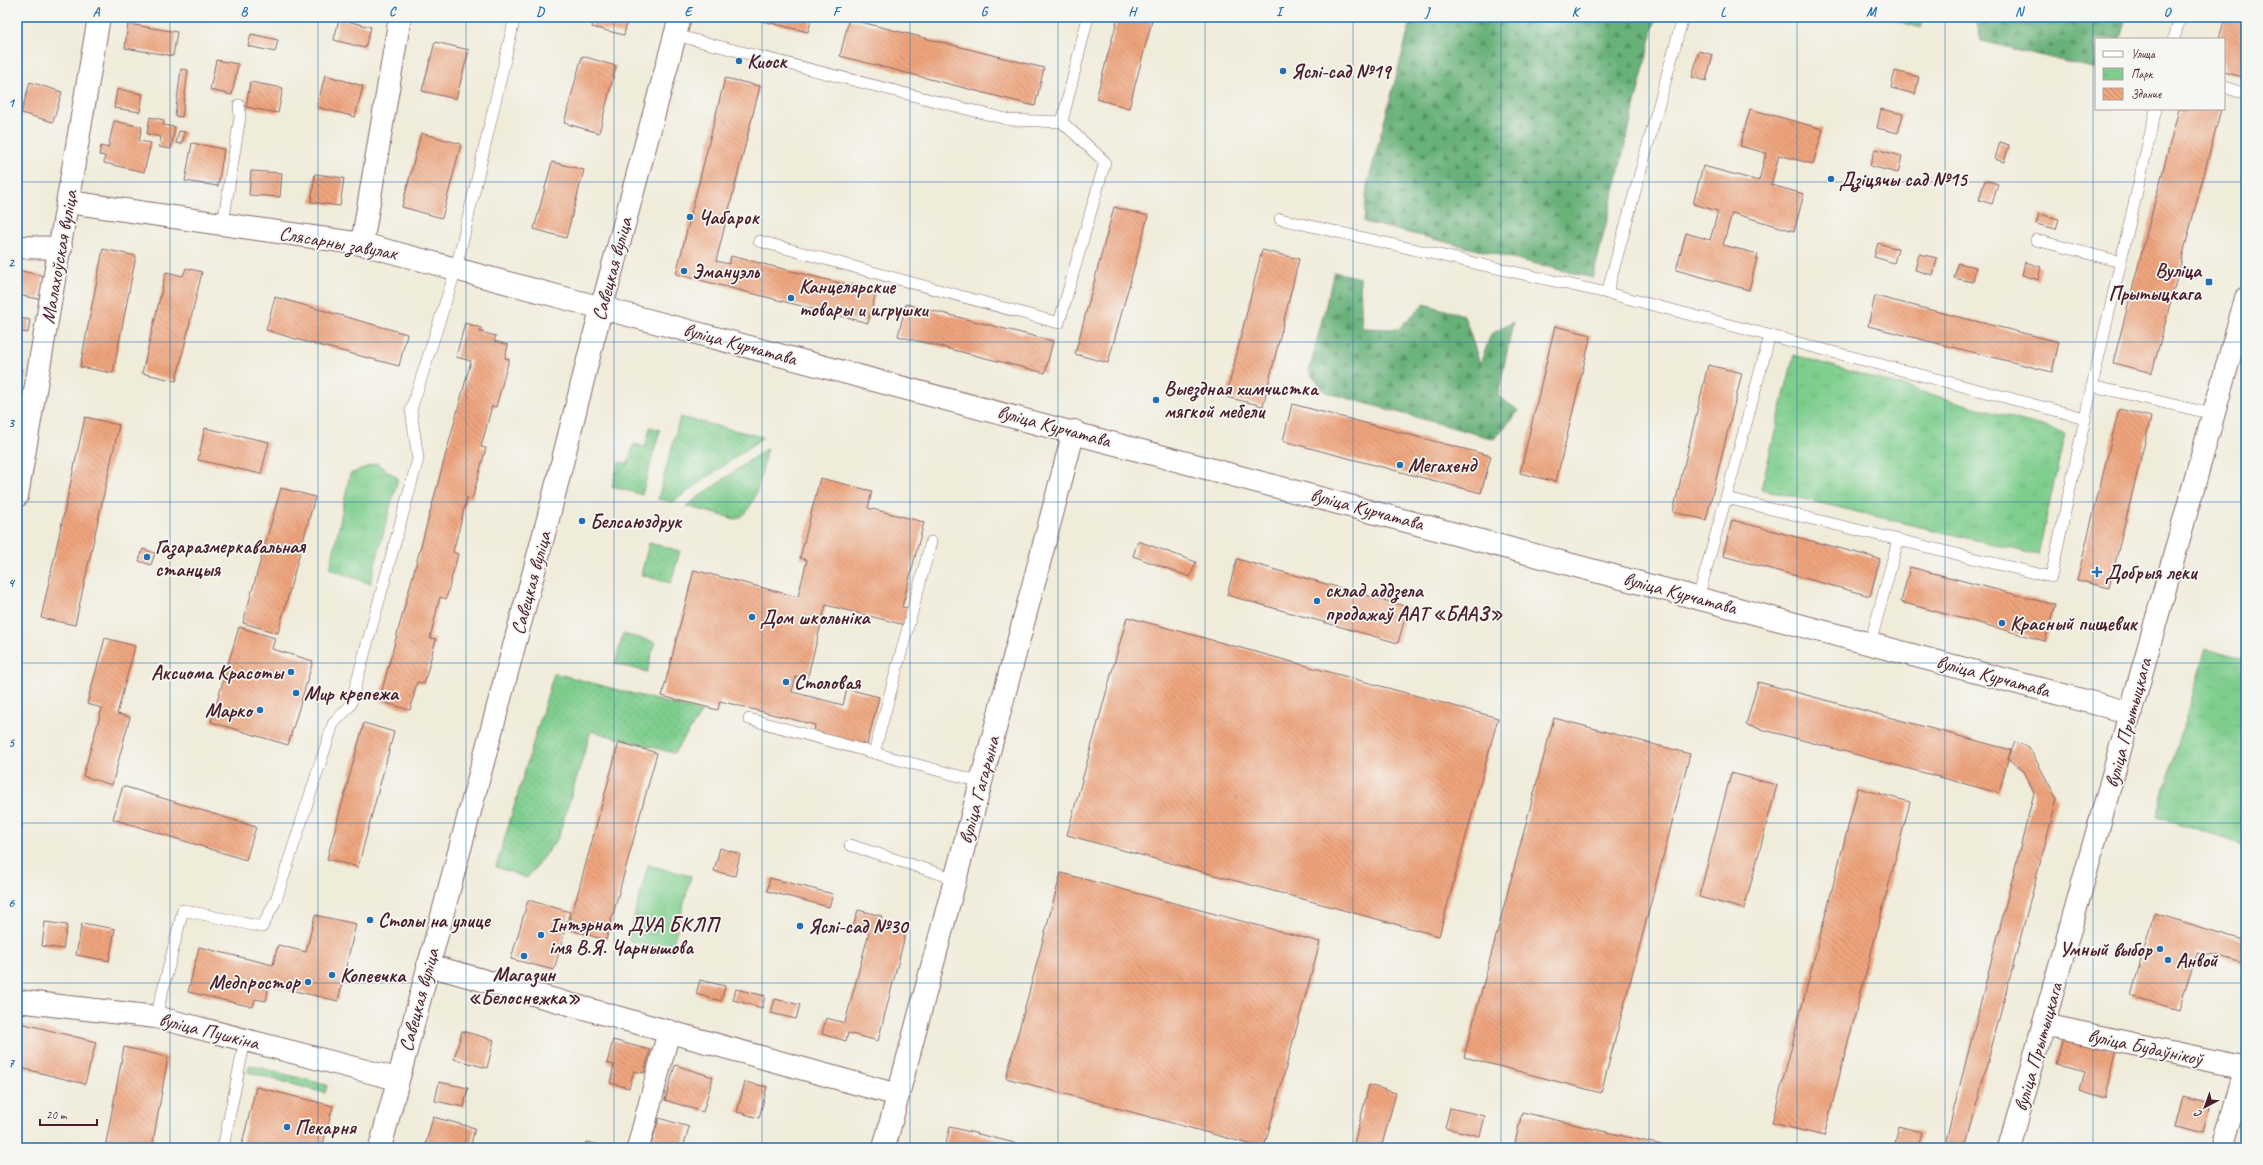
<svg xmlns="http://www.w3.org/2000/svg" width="2263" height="1165" viewBox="0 0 2263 1165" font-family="Caveat,sans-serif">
<defs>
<pattern id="grass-dots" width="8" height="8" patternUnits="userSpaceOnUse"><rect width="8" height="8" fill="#7fce8e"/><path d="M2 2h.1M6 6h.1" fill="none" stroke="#6fb07b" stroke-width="1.8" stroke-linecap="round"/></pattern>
<pattern id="forest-firs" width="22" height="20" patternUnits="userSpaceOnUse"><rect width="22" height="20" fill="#67b179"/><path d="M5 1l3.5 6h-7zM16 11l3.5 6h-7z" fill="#578f63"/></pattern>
<pattern id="park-tufts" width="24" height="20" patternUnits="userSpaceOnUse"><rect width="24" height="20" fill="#7fce8e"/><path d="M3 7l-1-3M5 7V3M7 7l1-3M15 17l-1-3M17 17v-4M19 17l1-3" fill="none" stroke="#6fb07b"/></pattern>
<pattern id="building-back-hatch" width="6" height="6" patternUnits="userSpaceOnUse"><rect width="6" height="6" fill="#efa57e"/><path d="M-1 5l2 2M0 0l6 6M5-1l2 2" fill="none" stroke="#c48667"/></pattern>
</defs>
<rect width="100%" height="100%" fill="#f6f6f2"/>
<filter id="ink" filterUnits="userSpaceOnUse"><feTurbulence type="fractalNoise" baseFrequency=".025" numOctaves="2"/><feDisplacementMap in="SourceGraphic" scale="8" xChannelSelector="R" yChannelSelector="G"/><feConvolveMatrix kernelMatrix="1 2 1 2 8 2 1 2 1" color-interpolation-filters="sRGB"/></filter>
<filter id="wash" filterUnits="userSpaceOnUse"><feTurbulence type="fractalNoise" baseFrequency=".012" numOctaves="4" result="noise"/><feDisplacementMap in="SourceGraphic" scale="16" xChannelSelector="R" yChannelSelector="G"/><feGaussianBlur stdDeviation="0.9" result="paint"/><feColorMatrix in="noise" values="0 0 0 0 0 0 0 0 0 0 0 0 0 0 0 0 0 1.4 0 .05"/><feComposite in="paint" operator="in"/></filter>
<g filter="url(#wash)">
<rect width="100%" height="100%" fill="#f0ecda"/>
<g fill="url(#grass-dots)" stroke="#64765c">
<polygon points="680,417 763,437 673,502 658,499"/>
<polygon points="650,427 660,430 642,495 612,486 619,462 628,464 634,444 645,447"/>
<path d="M 767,448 C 762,467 757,515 735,519 L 686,506 Z"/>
<polygon points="649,543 680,551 671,583 641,575"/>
<polygon points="623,634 655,642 647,672 615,664"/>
<polygon points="554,673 702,712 674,753 591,731 558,838 527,878 496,867"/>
<polygon points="250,1065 327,1085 325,1093 248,1072"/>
</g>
<g fill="url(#forest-firs)" stroke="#586852">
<polygon points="1412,17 1656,17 1593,278 1364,222 1367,186"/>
<polygon points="1976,17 2126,17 2120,39 2096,39 2096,69 1981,41"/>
<polygon points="1334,272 1360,278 1362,328 1398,329 1424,304 1464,315 1480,364 1491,334 1513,322 1498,396 1519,411 1494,439 1325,392 1309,372"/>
</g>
<g fill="url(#park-tufts)" stroke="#64765c">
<polygon points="1884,17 1924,17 1921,28"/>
<polygon points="1794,355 2065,433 2038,555 1761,489"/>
<polygon points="376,463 398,478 370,584 330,569 350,474"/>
<polygon points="2206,649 2246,660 2246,845 2157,816"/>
</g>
<polygon fill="#7fce8e" stroke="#64765c" points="648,865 691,876 671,952 628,940"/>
<g id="blocks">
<g fill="url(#building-back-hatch)">
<polygon points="594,17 628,17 624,35 592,27"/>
<polygon points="759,17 812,17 808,32 758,20"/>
<polygon points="1118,17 1153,17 1129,108 1096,99"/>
<polygon points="2225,17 2246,17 2246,78 2224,72 2224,39 2219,39"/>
<polygon points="339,19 371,27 365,48 334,40"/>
<polygon points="849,19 1044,68 1035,106 840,56"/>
<polygon points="128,24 177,32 173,56 125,48"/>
<polygon points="251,34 278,40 275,52 248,46"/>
<polygon points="435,42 469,50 456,99 422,91"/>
<polygon points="1699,51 1713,55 1706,81 1692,77"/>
<polygon points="582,56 616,66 599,133 564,123"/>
<polygon points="216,60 238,64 232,95 210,90"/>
<polygon points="181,69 188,70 182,117 175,116"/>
<polygon points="1895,71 1919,77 1915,94 1891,88"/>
<polygon points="325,75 363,86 355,117 317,107"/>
<polygon points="725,78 760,86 716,261 729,264 731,256 876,292 868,323 676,274"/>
<polygon points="30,82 62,92 53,122 21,113"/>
<polygon points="250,82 283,88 278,113 246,107"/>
<polygon points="117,89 143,94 140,112 114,108"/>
<polygon points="1750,109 1823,129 1813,164 1779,155 1771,185 1804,194 1794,231 1732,213 1723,245 1758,254 1749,290 1676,270 1686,233 1710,240 1718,211 1693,204 1703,166 1759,181 1766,153 1740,146"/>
<polygon points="1881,109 1903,114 1898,133 1877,128"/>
<polygon points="2179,109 2221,109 2152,373 2113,363"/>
<polygon points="150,117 164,120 163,125 175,127 171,149 159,147 161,137 147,134"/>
<polygon points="114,121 142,127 139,141 151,143 144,172 104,163 105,156 99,155 101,146 108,148"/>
<polygon points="179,131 185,132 182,144 176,143"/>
<polygon points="421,133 461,144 442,218 402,207"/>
<polygon points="2000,142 2009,145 2004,162 1995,159"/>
<polygon points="192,143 224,149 218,186 185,181"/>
<polygon points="1875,149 1902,156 1898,173 1870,166"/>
<polygon points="552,162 584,170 566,238 534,229"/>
<polygon points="251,171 282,173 280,197 249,195"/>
<polygon points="315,174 344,178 340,206 311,202"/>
<polygon points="1985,180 1998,184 1992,204 1979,200"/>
<polygon points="1114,207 1148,216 1108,363 1075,354"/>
<polygon points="2039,214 2059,219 2056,229 2036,224"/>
<polygon points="1878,243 1898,249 1894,263 1874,257"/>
<polygon points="103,249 136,256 113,373 80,367"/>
<polygon points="1262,250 1299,259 1263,406 1226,397"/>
<polygon points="1919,254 1937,258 1933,275 1915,270"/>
<polygon points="2025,262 2041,267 2038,280 2022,275"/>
<polygon points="1958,263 1976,267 1973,282 1954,278"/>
<polygon points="186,268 202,272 176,381 142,373 166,272 183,276"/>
<polygon points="17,270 44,276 39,299 17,295"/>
<polygon points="1875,296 2059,342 2052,372 1868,326"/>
<polygon points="275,297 407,334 399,366 299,340 266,330"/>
<polygon points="906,304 1053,341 1045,373 898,336"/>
<polygon points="17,312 19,318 30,320 28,333 17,331"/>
<polygon points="465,323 481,328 480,332 496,336 494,341 508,345 505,358 509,359 496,407 492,406 481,447 486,448 472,499 467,498 453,552 458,554 446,599 440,597 430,638 436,639 424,684 417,682 410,710 379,701 471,361 456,357"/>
<polygon points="1555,326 1591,335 1556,482 1520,473"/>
<polygon points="1708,365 1742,373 1706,520 1673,512"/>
<polygon points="17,368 22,369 18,391 17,391"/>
<polygon points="1292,404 1491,456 1481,493 1283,441"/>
<polygon points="2119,409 2151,417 2109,588 2077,580"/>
<polygon points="85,417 119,425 75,625 41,618"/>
<polygon points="205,428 269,442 261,474 198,460"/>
<polygon points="820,478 872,491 868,508 924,522 902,607 909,608 905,625 826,605 807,679 796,676 792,692 843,705 847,689 879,697 867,745 814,731 815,725 720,701 718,710 662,696 694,570 798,597 807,560 800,558"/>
<polygon points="281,488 315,497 278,633 243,623"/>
<polygon points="1732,520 1880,559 1870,596 1723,556"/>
<polygon points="1138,541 1196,562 1190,577 1133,556"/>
<polygon points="143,549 155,553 151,565 139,561"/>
<polygon points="1237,559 1408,607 1398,643 1227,595"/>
<polygon points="1910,567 2055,605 2045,641 1901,602"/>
<polygon points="1127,617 1498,718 1439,936 1067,835"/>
<polygon points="239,627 275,638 272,649 313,661 288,745 211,722"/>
<polygon points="105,638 135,646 117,714 130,717 112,785 83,776 102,708 87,704"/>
<polygon points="1758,682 2011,750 2008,759 2015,742 2029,747 2057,799 1965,1148 1944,1148 2034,793 2024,771 2008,759 1999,793 1746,725"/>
<polygon points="1554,718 1690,754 1601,1093 1464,1057"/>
<polygon points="364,723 394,732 358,867 327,859"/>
<polygon points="619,742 657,753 606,940 568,929"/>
<polygon points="1731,773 1777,785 1744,909 1699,897"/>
<polygon points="123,786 256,827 246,860 113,819"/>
<polygon points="1858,788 1910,802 1824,1136 1772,1123"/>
<polygon points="17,824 22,825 18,849 17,849"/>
<polygon points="720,848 740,854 735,876 714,871"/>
<polygon points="1061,873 1320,942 1264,1148 1006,1078"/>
<polygon points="770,878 833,894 829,907 767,891"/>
<polygon points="528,900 570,912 554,970 511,959"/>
<polygon points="858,910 882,916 880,921 907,928 878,1041 848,1033 846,1041 822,1034 826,1018 845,1023 869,932 853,927"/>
<polygon points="2154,913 2246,941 2246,964 2219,956 2197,952 2179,1010 2131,996"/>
<polygon points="315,915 356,924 338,1001 269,985 266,1001 255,999 253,1007 188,992 199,947 273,965 278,945 306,952"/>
<polygon points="45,922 67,925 63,949 42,946"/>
<polygon points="82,923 115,929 109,961 76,955"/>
<polygon points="700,980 725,986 721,1001 696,994"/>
<polygon points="736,989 765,996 762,1008 733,1000"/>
<polygon points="775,999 800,1005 796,1019 771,1013"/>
<polygon points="17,1022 96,1042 85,1084 17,1067"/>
<polygon points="462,1031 494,1040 487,1068 454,1059"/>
<polygon points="2063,1038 2117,1050 2105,1098 2080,1090 2085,1071 2056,1064"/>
<polygon points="613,1040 650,1050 644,1073 634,1071 629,1088 610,1083 614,1065 607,1063"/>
<polygon points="124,1047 168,1057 152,1148 105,1148"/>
<polygon points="675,1065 713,1077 703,1112 665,1100"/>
<polygon points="439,1082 468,1088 464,1107 435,1101"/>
<polygon points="745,1082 767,1087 759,1118 737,1112"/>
<polygon points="1369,1085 1396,1093 1381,1148 1353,1148"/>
<polygon points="256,1087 333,1106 322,1148 241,1148"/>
<polygon points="2182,1096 2210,1103 2203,1134 2174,1127"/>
<polygon points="1450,1108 1485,1116 1480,1136 1445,1128"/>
<polygon points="1522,1112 1670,1147 1670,1148 1514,1148"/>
<polygon points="433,1117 475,1128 470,1148 448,1145 447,1148 425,1147"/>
<polygon points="659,1118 689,1127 683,1148 650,1148"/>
<polygon points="1899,1126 1922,1132 1918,1148 1894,1148"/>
<polygon points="950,1127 1023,1145 1022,1148 940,1148 940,1146 945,1147"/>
<polygon points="586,1142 609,1147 609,1148 585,1148"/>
</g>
</g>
</g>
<g filter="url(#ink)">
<use href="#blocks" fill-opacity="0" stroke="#846768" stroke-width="1"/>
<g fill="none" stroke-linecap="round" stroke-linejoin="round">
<g stroke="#846768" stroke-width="12">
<g id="service">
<polyline points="675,35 1010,120 1062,122"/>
<polyline points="2174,39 2180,17"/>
<polyline points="2224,87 2246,94"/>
<polyline points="2156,109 2092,386 2213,414"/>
<polyline points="1280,219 1607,293 1683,17"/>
<polyline points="223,224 240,117 239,105"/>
<polyline points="2036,240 2121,262"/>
<polyline points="759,241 1059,323 1105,162 1062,122 1088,17"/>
<polyline points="1607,293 2085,418"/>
<polyline points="1726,498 1770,335"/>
<polyline points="1698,598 1726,498 2051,577 2092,386"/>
<polyline points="1870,644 1898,540"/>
<polyline points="749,719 981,782"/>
<polyline points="874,753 931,542"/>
<polyline points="850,845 956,879"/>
<polyline points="156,1017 183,910 262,927 276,900 333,724 350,706 418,459 411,410 456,269 515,17"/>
<polyline points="223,1148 245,1040"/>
</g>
</g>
<g stroke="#846768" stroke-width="24">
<g id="minor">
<polyline points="69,202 362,244 602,308"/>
<polyline points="362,244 400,17"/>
<polyline points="17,247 61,248"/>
<polyline points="17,496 99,17"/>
<polyline points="428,965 898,1095"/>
<polyline points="17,1001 156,1017 397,1079"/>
<polyline points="2044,1025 2246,1068"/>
<polyline points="638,1148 669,1031"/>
<polyline points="884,1148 1074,431"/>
<polyline points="2223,1148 2244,1068"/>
</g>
</g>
<g stroke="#846768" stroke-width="24">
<polyline id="tertiary" points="602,308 2131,713"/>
</g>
<g stroke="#846768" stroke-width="24">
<g id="secondary">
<polyline points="380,1148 549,515 593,340 680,17"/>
<polyline points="2009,1148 2246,298"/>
</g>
</g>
<use href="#service" stroke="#fff" stroke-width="11"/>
<use href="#minor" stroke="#fff" stroke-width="22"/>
<use href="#tertiary" stroke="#fff" stroke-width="22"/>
<use href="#secondary" stroke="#fff" stroke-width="22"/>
</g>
</g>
<path fill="none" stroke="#1f6fb2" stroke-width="1" stroke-opacity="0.55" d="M 170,17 L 170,1148M 318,17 L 318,1148M 466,17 L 466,1148M 614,17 L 614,1148M 762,17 L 762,1148M 910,17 L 910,1148M 1058,17 L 1058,1148M 1205,17 L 1205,1148M 1353,17 L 1353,1148M 1501,17 L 1501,1148M 1649,17 L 1649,1148M 1797,17 L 1797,1148M 1945,17 L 1945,1148M 2093,17 L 2093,1148M 17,182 L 2246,182M 17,342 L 2246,342M 17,502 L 2246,502M 17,663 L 2246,663M 17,823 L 2246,823M 17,983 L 2246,983"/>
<g fill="#1f6fb2" stroke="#f6f6f2" stroke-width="1.5">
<circle cx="739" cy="61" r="4"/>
<circle cx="1283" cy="71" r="4"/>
<circle cx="1831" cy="179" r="4"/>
<circle cx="690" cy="217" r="4"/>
<circle cx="684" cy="271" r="4"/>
<rect x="2205" y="278" width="8" height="8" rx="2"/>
<circle cx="791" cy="298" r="4"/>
<circle cx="1156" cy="400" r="4"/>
<circle cx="1400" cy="465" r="4"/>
<circle cx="582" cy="521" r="4"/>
<circle cx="147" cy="557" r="4"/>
<path d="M2095 566h4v4h4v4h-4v4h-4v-4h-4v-4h4z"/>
<circle cx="1317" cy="601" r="4"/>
<circle cx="752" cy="617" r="4"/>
<circle cx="2002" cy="623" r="4"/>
<circle cx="291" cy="672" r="4"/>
<circle cx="786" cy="682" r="4"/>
<circle cx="296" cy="693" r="4"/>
<circle cx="260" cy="710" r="4"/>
<circle cx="370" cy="920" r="4"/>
<circle cx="800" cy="926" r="4"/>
<circle cx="541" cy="935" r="4"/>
<circle cx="2160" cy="949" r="4"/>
<circle cx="524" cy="956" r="4"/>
<circle cx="2168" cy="960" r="4"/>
<circle cx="332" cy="975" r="4"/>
<circle cx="308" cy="982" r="4"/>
<circle cx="287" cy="1127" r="4"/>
</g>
<g text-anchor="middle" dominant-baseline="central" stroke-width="3.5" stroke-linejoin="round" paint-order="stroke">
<g font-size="20" font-weight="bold" fill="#4a1f2b" stroke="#f6f6f2" text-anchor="start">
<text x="747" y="61">Киоск</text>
<text x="1291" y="71">Яслі-сад №19</text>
<text x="1839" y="179">Дзіцячы сад №15</text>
<text x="698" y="217">Чабарок</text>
<text x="2201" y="270" text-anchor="end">Вуліца<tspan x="2201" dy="23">Прытыцкага</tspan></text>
<text x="692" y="271">Эмануэль</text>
<text x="799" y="286">Канцелярские<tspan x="799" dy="23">товары и игрушки</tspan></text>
<text x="1164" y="388">Выездная химчистка<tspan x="1164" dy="23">мягкой мебели</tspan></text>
<text x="1408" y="465">Мегахенд</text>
<text x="590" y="521">Белсаюздрук</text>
<text x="155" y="546">Газаразмеркавальная<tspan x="155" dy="23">станцыя</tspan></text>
<text x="2105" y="572">Добрыя леки</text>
<text x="1325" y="590">склад аддзела<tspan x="1325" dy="23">продажаў ААТ «БААЗ»</tspan></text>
<text x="760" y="617">Дом школьніка</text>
<text x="2010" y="623">Красный пищевик</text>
<text x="283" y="672" text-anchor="end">Аксиома Красоты</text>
<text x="794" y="682">Столовая</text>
<text x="304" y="693">Мир крепежа</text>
<text x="252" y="710" text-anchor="end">Марко</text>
<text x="378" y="920">Столы на улице</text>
<text x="549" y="924">Інтэрнат ДУА БКЛП<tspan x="549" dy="23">імя В.Я. Чарнышова</tspan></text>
<text x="808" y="926">Яслі-сад №30</text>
<text x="2152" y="949" text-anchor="end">Умный выбор</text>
<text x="2176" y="960">Анвой</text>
<text x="524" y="974" text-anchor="middle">Магазин<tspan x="524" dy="23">«Белоснежка»</tspan></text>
<text x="340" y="975">Копеечка</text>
<text x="300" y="982" text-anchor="end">Медпростор</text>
<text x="295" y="1127">Пекарня</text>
</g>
<g font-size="20" fill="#4a1f2b" stroke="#f6f6f2">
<text transform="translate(338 243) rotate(10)">Слясарны завулак</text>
<text transform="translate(59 257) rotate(-80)">Малахоўская вуліца</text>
<text transform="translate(612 269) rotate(-75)">Савецкая вуліца</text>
<text transform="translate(740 344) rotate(15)">вуліца Курчатава</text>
<text transform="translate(1054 426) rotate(15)">вуліца Курчатава</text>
<text transform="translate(1367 509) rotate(15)">вуліца Курчатава</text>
<text transform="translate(531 583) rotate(-75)">Савецкая вуліца</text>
<text transform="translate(1680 593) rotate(15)">вуліца Курчатава</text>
<text transform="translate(1993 676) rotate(15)">вуліца Курчатава</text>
<text transform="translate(2128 723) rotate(-75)">вуліца Прытыцкага</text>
<text transform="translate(979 790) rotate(-75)">вуліца Гагарына</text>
<text transform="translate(419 1000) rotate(-75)">Савецкая вуліца</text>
<text transform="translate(209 1031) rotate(14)">вуліца Пушкіна</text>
<text transform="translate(2038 1047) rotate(-74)">вуліца Прытыцкага</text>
<text transform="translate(2145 1047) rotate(12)">вуліца Будаўнікоў</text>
</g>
</g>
<rect width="2263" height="1165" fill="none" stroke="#f6f6f2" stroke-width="44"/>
<rect x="2095" y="38" width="130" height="72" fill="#f6f6f2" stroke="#b1a0a2"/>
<rect x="2103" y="51" width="20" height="6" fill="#ffffff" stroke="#b1a0a2"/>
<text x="2131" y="58" font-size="12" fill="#4a1f2b">Улица</text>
<rect x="2103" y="68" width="20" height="12" fill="url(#park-tufts)" stroke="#b1a0a2"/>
<text x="2131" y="78" font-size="12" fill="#4a1f2b">Парк</text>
<rect x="2103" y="88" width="20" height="12" fill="url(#building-back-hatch)" stroke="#b1a0a2"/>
<text x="2131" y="98" font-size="12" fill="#4a1f2b">Здание</text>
<g transform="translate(2205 1107) rotate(221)" stroke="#f6f6f2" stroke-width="3" paint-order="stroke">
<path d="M0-3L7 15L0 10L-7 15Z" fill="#4a1f2b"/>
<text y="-6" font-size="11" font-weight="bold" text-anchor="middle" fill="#4a1f2b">С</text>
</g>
<path d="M40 1119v6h57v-6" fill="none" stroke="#4a1f2b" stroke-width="2"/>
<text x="46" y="1119" font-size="12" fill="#4a1f2b" stroke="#f6f6f2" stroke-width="3" paint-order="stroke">20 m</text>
<rect x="22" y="22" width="2219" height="1121" fill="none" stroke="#1f6fb2" stroke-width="1.5"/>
<g font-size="13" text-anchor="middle" font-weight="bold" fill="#1f6fb2">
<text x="96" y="16">A</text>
<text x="244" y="16">B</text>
<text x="392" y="16">C</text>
<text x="540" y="16">D</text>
<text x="688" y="16">E</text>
<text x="836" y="16">F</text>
<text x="984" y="16">G</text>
<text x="1132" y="16">H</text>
<text x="1279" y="16">I</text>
<text x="1427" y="16">J</text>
<text x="1575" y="16">K</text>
<text x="1723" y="16">L</text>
<text x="1871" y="16">M</text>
<text x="2019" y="16">N</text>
<text x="2167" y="16">O</text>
<text x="11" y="107">1</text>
<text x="11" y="267">2</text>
<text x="11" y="427">3</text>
<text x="11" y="587">4</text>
<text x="11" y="747">5</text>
<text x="11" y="907">6</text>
<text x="11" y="1067">7</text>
</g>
</svg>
